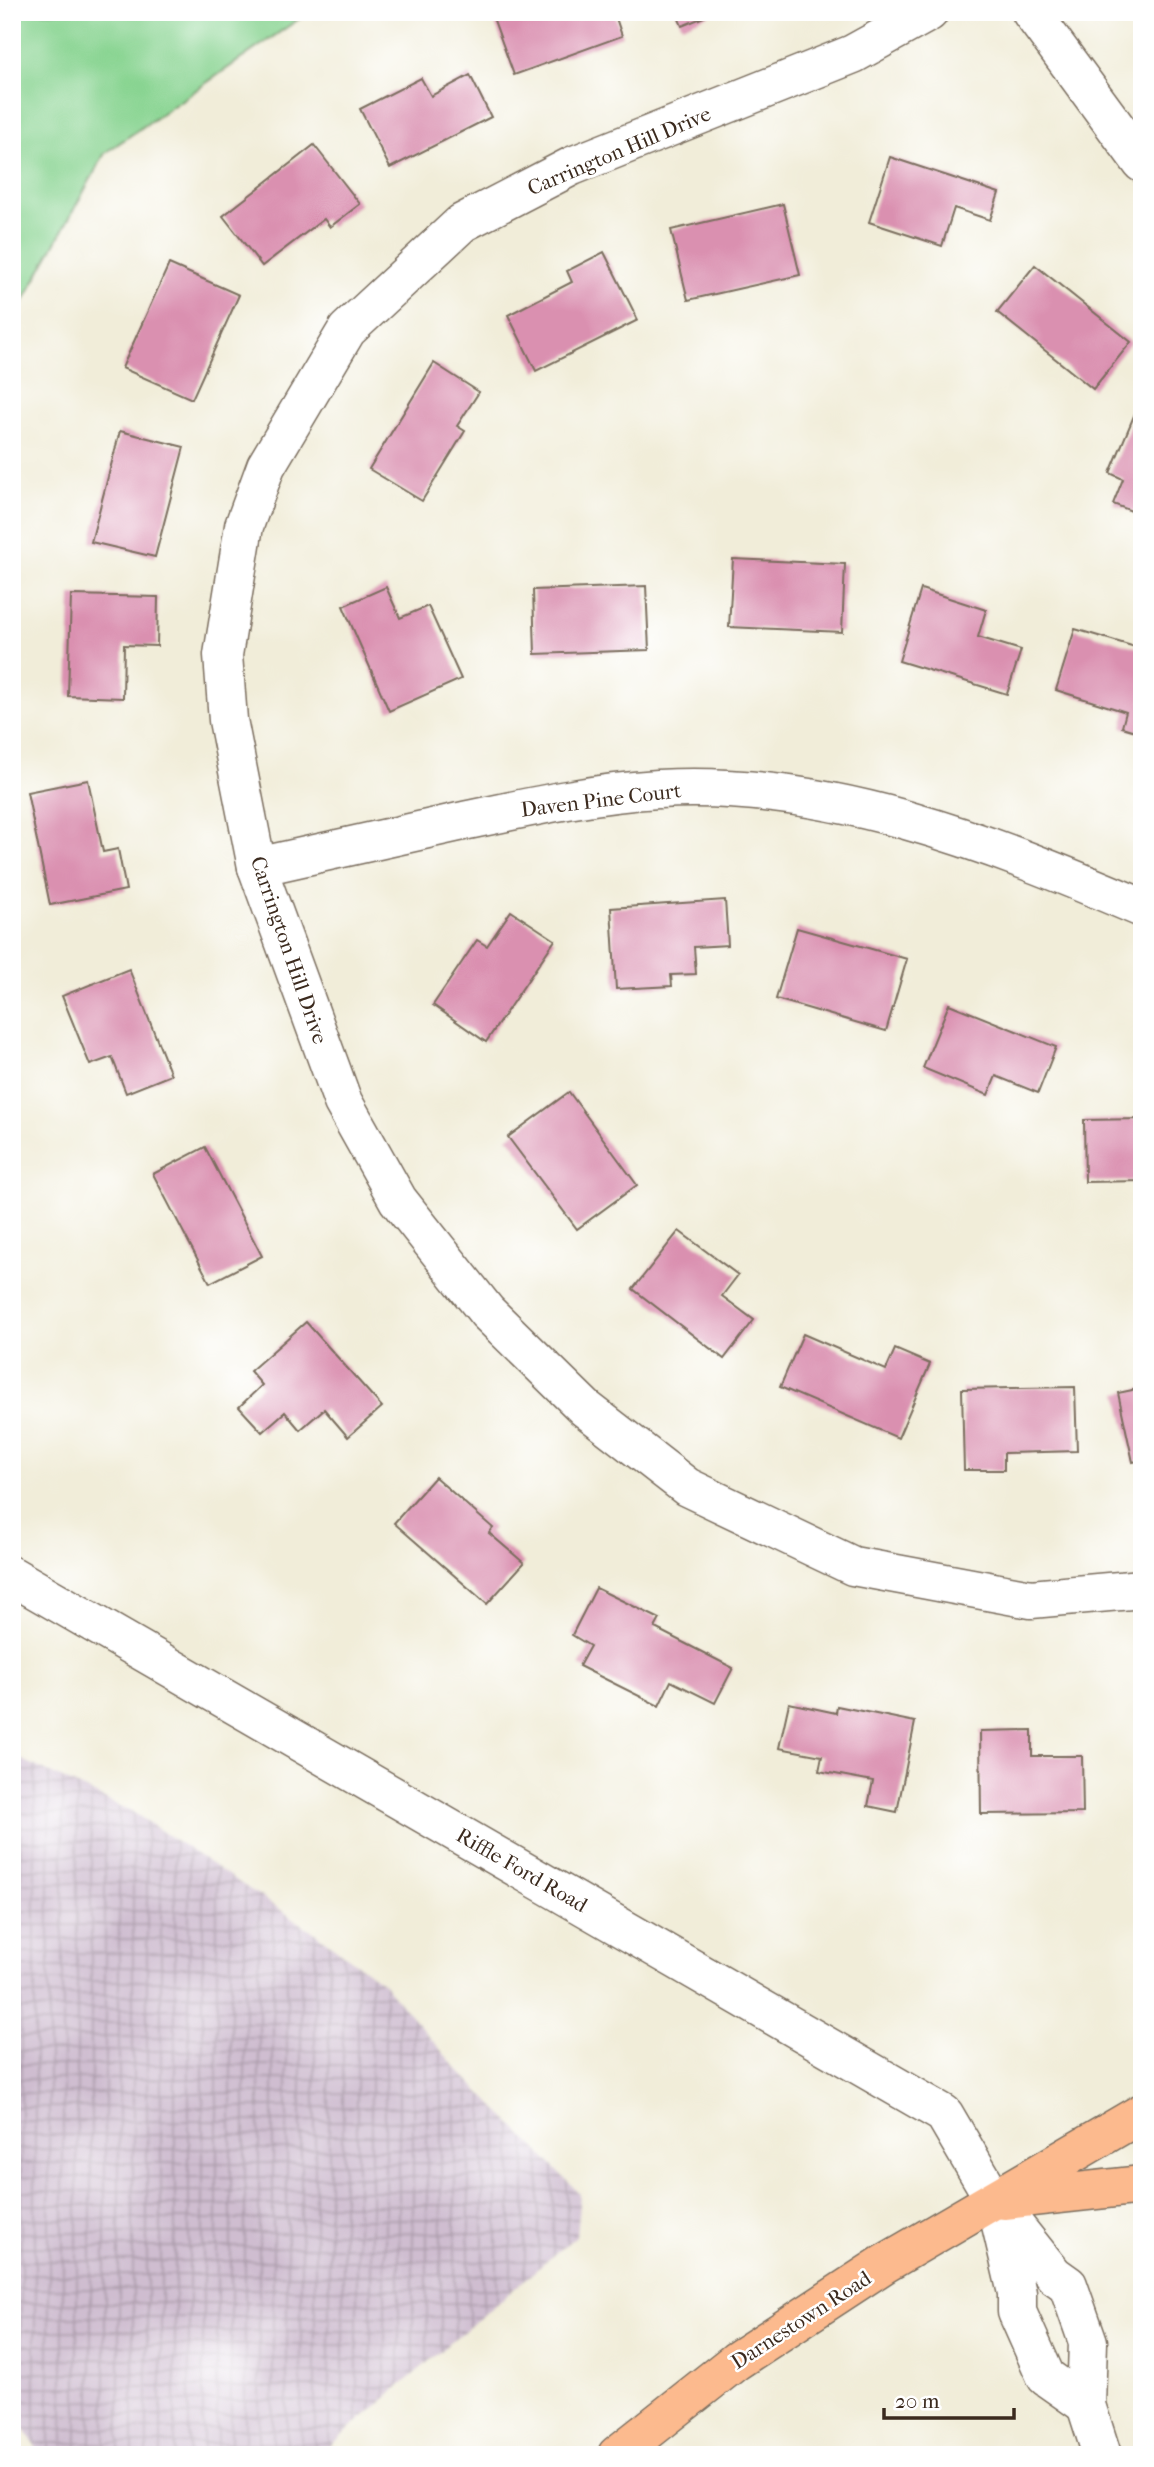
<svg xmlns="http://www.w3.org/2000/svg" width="1154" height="2467" viewBox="0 0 1154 2467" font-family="'IM FELL French Canon',serif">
<defs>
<pattern id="industrial-grid" width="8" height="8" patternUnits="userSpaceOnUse" patternTransform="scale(1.75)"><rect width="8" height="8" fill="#cfbdd0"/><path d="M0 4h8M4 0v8" fill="none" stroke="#a99aa8"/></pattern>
</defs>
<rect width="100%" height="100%" fill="#fff"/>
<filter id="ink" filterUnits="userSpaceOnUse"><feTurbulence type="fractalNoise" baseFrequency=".0143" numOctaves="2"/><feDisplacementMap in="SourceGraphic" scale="14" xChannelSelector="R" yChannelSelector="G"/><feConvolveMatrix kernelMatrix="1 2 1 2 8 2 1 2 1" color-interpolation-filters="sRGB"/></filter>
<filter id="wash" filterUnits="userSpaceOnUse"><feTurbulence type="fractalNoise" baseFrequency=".00686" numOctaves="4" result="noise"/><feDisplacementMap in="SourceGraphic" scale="28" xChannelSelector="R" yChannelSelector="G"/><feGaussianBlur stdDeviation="1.57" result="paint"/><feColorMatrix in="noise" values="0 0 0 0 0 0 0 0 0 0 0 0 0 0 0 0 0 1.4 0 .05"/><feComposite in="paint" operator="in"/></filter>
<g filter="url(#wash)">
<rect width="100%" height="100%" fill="#f1edd9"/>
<polygon fill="url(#industrial-grid)" points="12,1755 134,1813 311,1930 383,1983 452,2063 580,2194 576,2236 319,2455 41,2455 12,2409"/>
<polygon fill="#89d492" stroke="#627f58" stroke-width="2" points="12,12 309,12 105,153 12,322"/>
<g id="blocks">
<g fill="#da90b0">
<polygon points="491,12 614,12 622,36 514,75"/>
<polygon points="676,12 716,12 682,26"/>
<polygon points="470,75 491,117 390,168 360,109 421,78 431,96"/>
<polygon points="314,145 360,204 330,227 324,219 262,266 223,216"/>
<polygon points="890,157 999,193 990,220 954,208 942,246 869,222"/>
<polygon points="783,204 800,275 688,300 671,230"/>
<polygon points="604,252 638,320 536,371 508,315 572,282 567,271"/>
<polygon points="169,264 239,295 192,399 122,368"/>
<polygon points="1035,265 1131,342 1093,389 997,312"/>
<polygon points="434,363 479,392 457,426 465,431 422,501 369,469"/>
<polygon points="1138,406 1142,408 1142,515 1113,504 1123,479 1110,473"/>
<polygon points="120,431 184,447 155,557 91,542"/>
<polygon points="733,559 845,564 842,632 729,627"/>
<polygon points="646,586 649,650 535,654 533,590"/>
<polygon points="386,587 400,618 428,606 461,679 389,711 343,606"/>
<polygon points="921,589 986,610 978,637 1021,650 1007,694 899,661"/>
<polygon points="71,595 158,597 157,646 124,645 123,698 68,696"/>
<polygon points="1075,629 1142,649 1142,733 1122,727 1126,712 1056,690"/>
<polygon points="88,780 103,852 118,849 126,890 50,905 27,792"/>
<polygon points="725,900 728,945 694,947 696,974 671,975 672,986 616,989 611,908"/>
<polygon points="511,911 555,940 486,1042 433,1005 477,940 487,946"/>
<polygon points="797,928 907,959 886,1031 776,999"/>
<polygon points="129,969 171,1075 126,1093 112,1057 90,1065 62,996"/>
<polygon points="949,1004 1056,1047 1038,1093 996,1076 988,1095 923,1068"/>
<polygon points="569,1092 637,1185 577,1229 508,1137"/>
<polygon points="1142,1119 1142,1181 1085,1182 1084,1120"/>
<polygon points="205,1147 262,1256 210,1283 153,1174"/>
<polygon points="679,1231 738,1275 722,1296 754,1320 724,1359 633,1289"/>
<polygon points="306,1322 382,1407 348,1437 324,1409 300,1430 285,1412 262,1432 239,1407 262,1385 250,1371"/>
<polygon points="803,1334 886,1370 895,1349 930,1364 898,1438 780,1387"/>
<polygon points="1075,1387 1077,1451 1004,1453 1004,1470 964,1470 962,1389"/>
<polygon points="1142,1388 1142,1460 1133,1462 1118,1393"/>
<polygon points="435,1477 493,1528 489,1533 524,1563 487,1604 394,1523"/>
<polygon points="596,1588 660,1619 655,1628 733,1668 715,1703 671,1681 659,1706 579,1666 590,1646 572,1635"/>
<polygon points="789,1703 836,1713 837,1706 915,1722 897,1812 868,1806 873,1781 819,1771 822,1756 779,1748"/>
<polygon points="1032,1730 1032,1756 1082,1756 1083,1813 981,1814 980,1731"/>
</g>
</g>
</g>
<g filter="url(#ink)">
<use href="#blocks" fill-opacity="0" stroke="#7b6e5f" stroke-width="2"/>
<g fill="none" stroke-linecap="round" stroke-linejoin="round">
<g stroke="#7b6e5f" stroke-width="41">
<g id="minor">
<polyline points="929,12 853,54 572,166 462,223 347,330 266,466 244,526 223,655 228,720 257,867 343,1102 398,1200 487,1312 585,1408 687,1487 853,1566 1031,1599 1142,1589"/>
<polyline points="1031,12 1142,163"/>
<path d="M 257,867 C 325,852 392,837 459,822 C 525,808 590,793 658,789 C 828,779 988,842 1142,908"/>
<polyline points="12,1576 944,2114 995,2201 1054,2275 1068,2285 1088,2342 1086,2405 1102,2455"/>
<polyline points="998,2212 1017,2293 1017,2312 1046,2377 1086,2405"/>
</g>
</g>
<g stroke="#7b6e5f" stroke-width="41">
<g id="major">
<polyline points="1004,2200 1142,2185"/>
<polyline points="617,2455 736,2361 884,2264 1142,2113"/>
</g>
</g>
<use href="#minor" stroke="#fff" stroke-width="38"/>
<use href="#major" stroke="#fcba8e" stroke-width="38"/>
</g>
</g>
<g text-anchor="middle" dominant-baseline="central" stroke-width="5" stroke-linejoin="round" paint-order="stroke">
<g font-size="21" fill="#3b2a1e" stroke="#fff">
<text transform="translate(619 151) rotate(-23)">Carrington Hill Drive</text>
<text transform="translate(601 800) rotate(-7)">Daven Pine Court</text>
<text transform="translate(289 950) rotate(71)">Carrington Hill Drive</text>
<text transform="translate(522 1870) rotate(30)">Riffle Ford Road</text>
<text transform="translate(801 2320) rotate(-33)">Darnestown Road</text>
</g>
</g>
<rect width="1154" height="2467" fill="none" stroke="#fff" stroke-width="42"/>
<path d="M884 2408v10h130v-10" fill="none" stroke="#3b2a1e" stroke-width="3.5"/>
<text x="895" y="2408" font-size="21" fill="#3b2a1e" stroke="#ffffff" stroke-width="5" paint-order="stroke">20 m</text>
</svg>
